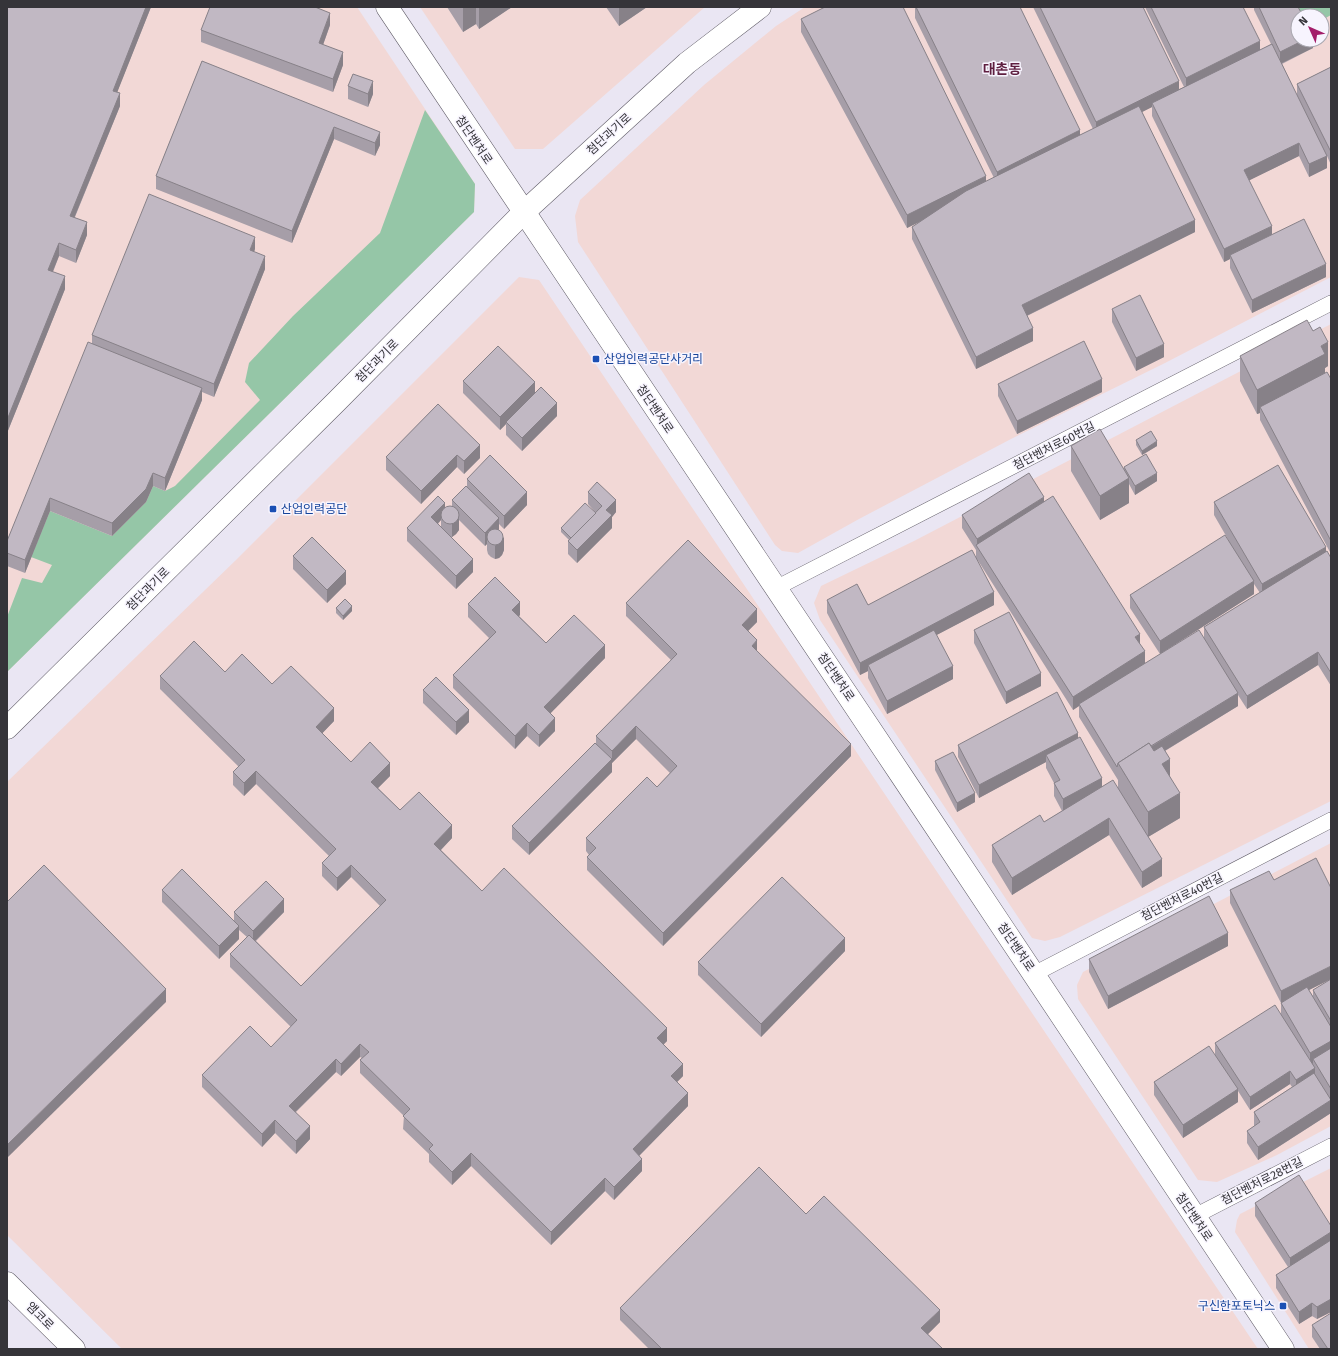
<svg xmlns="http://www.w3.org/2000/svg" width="1338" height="1356" viewBox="0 0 1338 1356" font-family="'Fira Sans','Noto Sans KR',sans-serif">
<rect width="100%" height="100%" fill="#eae6f3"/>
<g fill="#f2d8d6" fill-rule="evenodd">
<polygon points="7,7 357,7 475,184 474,212 7,672"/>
<polygon points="420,7 705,7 543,149 515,149"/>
<path d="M 805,7 L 1331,7 L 1331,277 L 1165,363 L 1011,439 L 859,519 L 798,553 L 782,551 L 775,545 L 578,242 L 575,216 L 580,200 L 704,85 L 776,26 ZM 1298,16 L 1322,16 L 1322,40 L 1298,40 Z"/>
<polygon points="519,277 539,280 1258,1349 122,1349 7,1235 7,782 236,560"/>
<polygon points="1331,324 1331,801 1060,937 1045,941 1032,938 820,620 814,603 821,586 914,541"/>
<polygon points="1331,843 1331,1126 1277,1155 1217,1182 1198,1180 1078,999 1077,985 1083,972"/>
<polygon points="1331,1168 1331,1349 1309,1349 1235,1232 1237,1220 1240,1214"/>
</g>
<g fill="#95c6a7">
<polygon points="1297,7 1331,7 1331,15 1322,20 1322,16 1302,16"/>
<polygon points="425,110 475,184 474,212 7,672 7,617 22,578 42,583 52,565 31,557 50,511 112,536 146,502 153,486 165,491 175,486 260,400 245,382 249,363 293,316 380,233"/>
</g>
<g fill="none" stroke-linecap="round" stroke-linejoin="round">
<g stroke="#615d68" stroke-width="16">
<g id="street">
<polyline points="776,588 1331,303"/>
<polyline points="1034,974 1331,820"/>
<polyline points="1193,1217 1331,1146"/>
</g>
</g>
<g stroke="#615d68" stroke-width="23">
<g id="secondary">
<path d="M 387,7 C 557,264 730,519 901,775 C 1029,966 1155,1159 1283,1349"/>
<polyline points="7,728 337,401 523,213 687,63 760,7"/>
<polyline points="7,1283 74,1349"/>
</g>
</g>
<use href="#street" stroke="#fff" stroke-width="15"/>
<use href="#secondary" stroke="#fff" stroke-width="22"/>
</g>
<g fill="#a69ea8" fill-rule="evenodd">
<polygon points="7,7 151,7 117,92 120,106 75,217 87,235 76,263 59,256 53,272 65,289 7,433"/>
<polygon points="447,7 512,7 479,29 476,24 463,32"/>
<polygon points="606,7 647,7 619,26"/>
<polygon points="915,7 1020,7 1080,135 1093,129 1033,7 1143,7 1179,89 1184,87 1145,7 1243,7 1260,50 1271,44 1254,10 1254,7 1298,7 1313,40 1313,48 1282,64 1297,96 1297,84 1331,67 1331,165 1327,156 1327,168 1309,177 1299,156 1249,180 1272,235 1326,277 1252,313 1230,268 1230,259 1224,262 1152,116 1152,107 1142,112 1195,232 1027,316 1033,341 976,369 912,239 912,227 921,221 907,228 801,32 801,19 986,182 994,178 915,18"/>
<polygon points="330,25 323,45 343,65 333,92 201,42 201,30"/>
<polygon points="202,61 380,145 375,156 334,139 292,243 156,189 156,176"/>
<polygon points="348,86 373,94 368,107 348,99"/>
<polygon points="255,249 254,252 265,269 214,397 202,392 202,400 165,491 153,486 146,502 112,536 50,511 25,573 7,566 7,541 92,344 92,335"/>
<polygon points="1112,309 1164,357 1136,371 1112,322"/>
<polygon points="1240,356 1328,366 1325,368 1325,373 1331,379 1331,554 1260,420 1260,413 1257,414 1240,381"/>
<polygon points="463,381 535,393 557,416 522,451 506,435 506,424 500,430 463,393"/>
<polygon points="998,384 1102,392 1017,434 998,396"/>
<polygon points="438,404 480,458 464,474 457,467 421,504 386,470 386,457"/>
<polygon points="1136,440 1157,446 1142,455 1136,445"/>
<polygon points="1071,446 1124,469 1124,467 1157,481 1135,495 1129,484 1129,503 1100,520 1071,471"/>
<path d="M 467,479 L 527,505 L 504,529 L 499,524 L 499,530 L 504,550 L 502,555 L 499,558 L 495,559 L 491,557 L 488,554 L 487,550 L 487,544 L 485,546 L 459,520 L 459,530 L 456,534 L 452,537 L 451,537 L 473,572 L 456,589 L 407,541 L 407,528 L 452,506 L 452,500 L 467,486 ZM 441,520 L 441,527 L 438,524 Z"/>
<polygon points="588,492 616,512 612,517 612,528 577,563 568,554 568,541 569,540 561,532 561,528 596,513 588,504"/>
<polygon points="1044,501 1140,645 1145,663 1204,638 1204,627 1260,593 1254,584 1254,594 1160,654 1130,608 1130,595 1229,541 1214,515 1214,502 1326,552 1331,558 1331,686 1318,665 1247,709 1238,695 1238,706 1165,751 1170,777 1180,818 1148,837 1162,876 1142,888 1109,835 1012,895 992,862 992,845 1044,822 1062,811 1054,796 1054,783 1046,768 1046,762 979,798 958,757 958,745 1078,738 1102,787 1118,787 1118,780 1079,717 1079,706 1073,710 977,559 994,605 936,635 953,679 887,714 868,678 868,671 860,675 827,613 827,600 868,605 976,557 976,550 962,528 962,515"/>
<polygon points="293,556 346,584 327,603 293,569"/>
<polygon points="626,603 757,622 748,631 757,651 851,756 663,946 587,870 587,857 589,855 586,851 586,838 657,787 670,773 636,739 612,763 612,772 529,855 512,839 512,826 596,744 596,736 671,660 626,616"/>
<polygon points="468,604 520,615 519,616 546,643 605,658 550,713 555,731 539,747 527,736 515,749 453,688 453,675 489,638 468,617"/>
<polygon points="336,608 352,611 343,620 336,613"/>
<polygon points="974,630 1041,686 1006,704 974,643"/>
<polygon points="225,672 272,684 334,721 322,733 351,762 390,776 378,788 400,810 452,838 441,850 482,891 667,1041 663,1045 683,1076 677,1082 688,1106 639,1156 642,1171 614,1200 605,1191 551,1245 471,1166 452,1185 429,1162 429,1154 403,1129 404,1116 360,1073 360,1060 362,1058 360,1057 341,1076 336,1072 296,1112 310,1139 296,1154 275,1133 262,1147 202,1087 202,1075 271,1047 291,1027 230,967 230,954 247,937 239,930 239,939 219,959 162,902 162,890 234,921 234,912 284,912 256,941 301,986 380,906 351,877 337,891 322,876 322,863 329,856 256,784 244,796 233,785 233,772 239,767 160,689 160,676"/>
<polygon points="423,690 469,722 456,735 423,703"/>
<polygon points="935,761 975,802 957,812 935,770"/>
<polygon points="1274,880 1331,979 1309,990 1313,996 1313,990 1331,979 1331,1113 1258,1160 1247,1143 1247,1131 1254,1126 1254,1112 1292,1087 1290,1084 1250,1110 1238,1091 1238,1102 1183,1138 1154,1095 1154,1082 1215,1055 1215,1043 1281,1014 1281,1003 1230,903 1230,890"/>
<polygon points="1228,946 1108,1009 1089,972 1089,959"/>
<polygon points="845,951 761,1037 698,975 698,962"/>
<polygon points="1255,1203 1331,1226 1331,1312 1317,1319 1312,1316 1299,1324 1276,1288 1276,1275 1288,1267 1255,1216"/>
<polygon points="806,1214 940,1322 928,1334 943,1349 649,1349 620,1320 620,1308"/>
<polygon points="1312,1325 1331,1349 1320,1349 1312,1337"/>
</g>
<g fill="#878188">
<polygon points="146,7 151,7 113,103 113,91"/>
<polygon points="463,7 476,7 476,24 463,32"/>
<polygon points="479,7 512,7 479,29"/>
<polygon points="619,7 647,7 619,26"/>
<polygon points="330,13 330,25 319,56 319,43"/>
<polygon points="1304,40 1313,40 1313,48 1280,64 1280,52"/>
<polygon points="1260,41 1260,54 1186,91 1186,78"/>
<polygon points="343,52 343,65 333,92 333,79"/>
<polygon points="373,81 373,94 368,107 368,94"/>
<polygon points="1179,81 1179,94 1152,103 1152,107 1096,135 1096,122"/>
<polygon points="120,93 120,106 70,228 70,216"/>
<polygon points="334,127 334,139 292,243 292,231"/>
<polygon points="1080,130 1080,143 997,184 997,172"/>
<polygon points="380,132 380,145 375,156 375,143"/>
<polygon points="1299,143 1299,156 1244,183 1244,170"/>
<polygon points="1327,156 1327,168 1309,177 1309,164"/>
<polygon points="986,176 986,189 907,228 907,215"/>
<polygon points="1195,220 1195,232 1022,318 1022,305"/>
<polygon points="87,222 87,235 76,263 76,250"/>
<polygon points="1272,226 1272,238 1230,255 1230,259 1224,262 1224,249"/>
<polygon points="255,237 255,249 250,262 250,250"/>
<polygon points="59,243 59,256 48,283 48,270"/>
<polygon points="265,256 265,269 214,397 214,384"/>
<polygon points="1326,264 1326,277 1252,313 1252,300"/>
<polygon points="65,276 65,289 7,433 7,420"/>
<polygon points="1033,328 1033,341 976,369 976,357"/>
<polygon points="1328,342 1328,366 1325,368 1325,379 1260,407 1260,413 1257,414 1257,390 1321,346"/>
<polygon points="1164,344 1164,357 1136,371 1136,358"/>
<polygon points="1102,379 1102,392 1017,434 1017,421"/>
<polygon points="535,382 535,395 506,422 506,424 500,430 500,417"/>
<polygon points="202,388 202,400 165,491 165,478"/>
<polygon points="557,403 557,416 522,451 522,438"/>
<polygon points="1157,441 1157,446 1142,455 1142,451"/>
<polygon points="480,445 480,458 464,474 464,461"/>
<polygon points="457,455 457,467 421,504 421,491"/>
<polygon points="153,473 153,486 146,502 112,536 112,523"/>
<polygon points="1157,473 1157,481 1135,495 1135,486"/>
<polygon points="1129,478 1129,503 1100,520 1100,496"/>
<polygon points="527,492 527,505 504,529 504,516"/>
<polygon points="1044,497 1044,510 977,547 977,539"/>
<polygon points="50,498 50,511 25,573 25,560"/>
<polygon points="616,500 616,512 612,517 612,528 577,563 577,550 606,510"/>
<polygon points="445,503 445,516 441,513 441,520 431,530 431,517"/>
<polygon points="459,517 459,530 456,534 452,537 452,524"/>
<polygon points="499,518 499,531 487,537 487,544 485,546 485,533"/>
<polygon points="504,537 504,550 502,555 499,558 495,559 495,546"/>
<polygon points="1326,547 1326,559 1262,597 1262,584"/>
<polygon points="473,559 473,572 456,589 456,576"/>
<polygon points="346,571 346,584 327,603 327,590"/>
<polygon points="1254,581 1254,594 1160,654 1160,641"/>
<polygon points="994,592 994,605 870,670 868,665 868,671 860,675 860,663"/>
<polygon points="520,602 520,615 512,623 512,610"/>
<polygon points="352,606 352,611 343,620 343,616"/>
<polygon points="757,609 757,622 742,637 742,625"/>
<polygon points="1140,634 1140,647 1135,637"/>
<polygon points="757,640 757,653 752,646"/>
<polygon points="605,645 605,658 544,720 544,707"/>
<polygon points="1145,651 1145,664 1079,704 1079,706 1073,710 1073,697"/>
<polygon points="1318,652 1318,665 1247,709 1247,696"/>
<polygon points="953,666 953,679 887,714 887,701"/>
<polygon points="1041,673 1041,686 1006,704 1006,692"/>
<polygon points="1238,693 1238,706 1125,775 1120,766"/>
<polygon points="334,708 334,721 316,740 316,727"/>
<polygon points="469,710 469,722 456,735 456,722"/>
<polygon points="555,718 555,731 539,747 539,735"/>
<polygon points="527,723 527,736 515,749 515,736"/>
<polygon points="636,726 636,739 612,763 612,772 529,855 529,843 612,759 612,751"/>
<polygon points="1078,733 1078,746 1046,755 1046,762 979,798 979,785"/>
<polygon points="851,744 851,756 663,946 663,933"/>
<polygon points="1170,759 1170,784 1162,764"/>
<polygon points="390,763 390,776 371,795 371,782"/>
<polygon points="256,771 256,784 244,796 244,783"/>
<polygon points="1102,778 1102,791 1063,812 1063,799"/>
<polygon points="975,793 975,802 957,812 957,803"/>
<polygon points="1180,793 1180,818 1148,837 1148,812"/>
<polygon points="1109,818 1109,835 1012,895 1012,878"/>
<polygon points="452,825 452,838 434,857 434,844"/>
<polygon points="1162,859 1162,876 1142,888 1142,872"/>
<polygon points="351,865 351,877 337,891 337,878"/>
<polygon points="284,899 284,912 253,943 253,931"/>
<polygon points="239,926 239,939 219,959 219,946"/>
<polygon points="1228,933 1228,946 1108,1009 1108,996"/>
<polygon points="845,938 845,951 761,1037 761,1024"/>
<polygon points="1331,966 1331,979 1281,1004 1281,991"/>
<polygon points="166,989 166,1002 7,1158 7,1145"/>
<polygon points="667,1028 667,1041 657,1051 657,1038"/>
<polygon points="1331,1041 1331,1054 1313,1059 1313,1064 1310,1066 1310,1053"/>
<polygon points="360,1044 360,1057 341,1076 341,1064"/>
<polygon points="336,1059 336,1072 289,1118 289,1106"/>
<polygon points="683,1064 683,1076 671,1088 671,1076"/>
<polygon points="1315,1068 1315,1081 1296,1093 1296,1080"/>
<polygon points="1290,1071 1290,1084 1250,1110 1250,1097"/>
<polygon points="1238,1089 1238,1102 1183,1138 1183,1125"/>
<polygon points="688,1093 688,1106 633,1162 633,1149"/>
<polygon points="1331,1100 1331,1113 1258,1160 1258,1147"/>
<polygon points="275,1120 275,1133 262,1147 262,1134"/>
<polygon points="310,1126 310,1139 296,1154 296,1141"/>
<polygon points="471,1153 471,1166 452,1185 452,1172"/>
<polygon points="642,1159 642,1171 614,1200 614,1187"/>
<polygon points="605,1178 605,1191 551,1245 551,1232"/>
<polygon points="1331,1232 1331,1245 1290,1271 1290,1258"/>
<polygon points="1331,1299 1331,1312 1317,1319 1317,1307"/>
<polygon points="1312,1303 1312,1316 1299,1324 1299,1312"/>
<polygon points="940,1310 940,1322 921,1341 921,1328"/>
</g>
<g fill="#c1b8c3" stroke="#878188">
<polygon points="7,7 146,7 113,91 120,93 70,216 87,222 76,250 59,243 48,270 65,276 7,420"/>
<polygon points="210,7 315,7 330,13 319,43 343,52 333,79 201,30"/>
<polygon points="825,7 903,7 986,176 907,215 801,19"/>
<polygon points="916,7 1020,7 1080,130 997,172"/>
<polygon points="1040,7 1143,7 1179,81 1096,122"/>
<polygon points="1151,7 1243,7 1260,41 1186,78"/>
<polygon points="1259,7 1298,7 1303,16 1298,16 1298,40 1304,40 1280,52"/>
<polygon points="1272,44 1327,156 1309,164 1299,143 1244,170 1272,226 1224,249 1152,103"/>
<polygon points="202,61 380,132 375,143 334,127 292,231 156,176"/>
<polygon points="1331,67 1331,152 1297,84"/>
<polygon points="353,74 373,81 368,94 348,86"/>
<polygon points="1139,106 1195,220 1022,305 1033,328 976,357 912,227 966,191"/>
<polygon points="149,194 255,237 250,250 265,256 214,384 92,335"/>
<polygon points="1304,219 1326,264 1252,300 1230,255"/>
<polygon points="1140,295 1164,344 1136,358 1112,309"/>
<polygon points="1307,320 1313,331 1320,327 1328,342 1321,346 1325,354 1257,390 1240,356"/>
<polygon points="1084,341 1102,379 1017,421 998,384"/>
<polygon points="88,342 202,388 165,478 153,473 146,489 112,523 50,498 25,560 7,553 7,541"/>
<polygon points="498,346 535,382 500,417 463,381"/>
<polygon points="1327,372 1331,379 1331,541 1260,407"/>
<polygon points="541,387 557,403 522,438 506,422"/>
<polygon points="438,404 480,445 464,461 457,455 421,491 386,457"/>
<polygon points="1100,429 1129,478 1100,496 1071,446"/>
<polygon points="1151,431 1157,441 1142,451 1136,440"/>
<polygon points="1146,454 1157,473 1135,486 1124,467"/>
<polygon points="490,455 527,492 504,516 467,479"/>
<polygon points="1278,465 1326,547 1262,584 1214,502"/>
<polygon points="1029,473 1044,497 977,539 962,515"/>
<polygon points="597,482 616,500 606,510 612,515 577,550 568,541 602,506 588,492"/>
<polygon points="466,486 499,518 485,533 452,500"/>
<polygon points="438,496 445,503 431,517 473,559 456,576 407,528"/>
<polygon points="1053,496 1140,634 1135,637 1145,651 1073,697 976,545"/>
<polygon points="585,503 596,513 571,538 561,528"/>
<circle cx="450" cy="515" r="9"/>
<circle cx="495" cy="537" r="8"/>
<polygon points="1225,535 1254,581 1160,641 1130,595"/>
<polygon points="312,537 346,571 327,590 293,556"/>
<polygon points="688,540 757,609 742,625 757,640 752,646 851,744 663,933 587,857 596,848 586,838 647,777 657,787 677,766 636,726 612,751 596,736 677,654 626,603"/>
<polygon points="972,550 994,592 860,663 827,600 857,584 868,605"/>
<polygon points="1327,551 1331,558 1331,673 1318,652 1247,696 1204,627"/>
<polygon points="495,577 520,602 512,610 546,643 574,615 605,645 544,707 555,718 539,735 527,723 515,736 453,675 496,632 468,604"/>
<polygon points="345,599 352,606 343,616 336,608"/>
<polygon points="1009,612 1041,673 1006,692 974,630"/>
<polygon points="934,630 953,666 887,701 868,665"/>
<polygon points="1199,630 1238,693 1151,746 1149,743 1118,763 1117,767 1079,704"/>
<polygon points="194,641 225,672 242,654 272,684 291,666 334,708 316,727 351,762 370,742 390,763 371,782 400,810 419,792 452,825 434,844 482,891 504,868 667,1028 657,1038 683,1064 671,1076 688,1093 633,1149 642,1159 614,1187 605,1178 551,1232 471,1153 452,1172 429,1149 433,1145 403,1116 410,1109 360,1060 369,1052 360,1044 341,1064 336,1059 289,1106 310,1126 296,1141 275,1120 262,1134 202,1075 250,1026 271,1047 297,1020 230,954 249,935 301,986 386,900 351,865 337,878 322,863 336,849 256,771 244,783 233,772 245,760 160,676"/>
<polygon points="436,677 469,710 456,722 423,690"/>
<polygon points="1057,692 1078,733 979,785 958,745"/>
<polygon points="1080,737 1102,778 1063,799 1054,783 1060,780 1046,755"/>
<polygon points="595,743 612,759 529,843 512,826"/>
<polygon points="1149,743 1154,751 1162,746 1170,759 1162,764 1180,793 1148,812 1118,763"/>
<polygon points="953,752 975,793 957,803 935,761"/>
<polygon points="1113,780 1162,859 1142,872 1109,818 1012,878 992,845 1040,815 1044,822"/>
<polygon points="1316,858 1331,888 1331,966 1281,991 1230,890 1269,871 1274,880"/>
<polygon points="44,865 166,989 7,1145 7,902"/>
<polygon points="182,869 239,926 219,946 162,890"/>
<polygon points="782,877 845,938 761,1024 698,962"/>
<polygon points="266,881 284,899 253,931 234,912"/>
<polygon points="1209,896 1228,933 1108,996 1089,959"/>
<polygon points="1331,979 1331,1021 1313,990"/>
<polygon points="1307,987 1331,1027 1331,1041 1310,1053 1281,1003"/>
<polygon points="1275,1005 1315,1068 1296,1080 1290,1071 1250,1097 1215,1043"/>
<polygon points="1209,1046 1238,1089 1183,1125 1154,1082"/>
<polygon points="1331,1048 1331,1089 1313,1059"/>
<polygon points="1314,1073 1331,1100 1258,1147 1247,1131 1260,1122 1254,1112"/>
<polygon points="759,1167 806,1214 824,1196 940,1310 921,1328 943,1349 662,1349 620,1308"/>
<polygon points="1299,1175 1331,1226 1331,1232 1290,1258 1255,1203"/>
<polygon points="1331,1240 1331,1299 1317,1307 1312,1303 1299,1312 1276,1275"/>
<polygon points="1331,1313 1331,1349 1328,1349 1312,1325"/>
</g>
<g fill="#1a4fb4" stroke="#f7f4fe" stroke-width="1.5">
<rect x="592" y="355" width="8" height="8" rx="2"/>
<rect x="269" y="505" width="8" height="8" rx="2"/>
<rect x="1279" y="1302" width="8" height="8" rx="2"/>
</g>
<g text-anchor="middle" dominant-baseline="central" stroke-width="3" stroke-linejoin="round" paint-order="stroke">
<g font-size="12" fill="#353439" stroke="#f7f4fe">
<text transform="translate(609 134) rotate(-42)">첨단과기로</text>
<text transform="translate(474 140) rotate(56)">첨단벤처로</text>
<text transform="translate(377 361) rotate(-45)">첨단과기로</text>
<text transform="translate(655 409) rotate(56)">첨단벤처로</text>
<text transform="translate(1054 446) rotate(-27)">첨단벤처로60번길</text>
<text transform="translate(148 589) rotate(-45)">첨단과기로</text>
<text transform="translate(836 677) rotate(56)">첨단벤처로</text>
<text transform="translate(1182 897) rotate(-27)">첨단벤처로40번길</text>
<text transform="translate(1016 947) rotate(56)">첨단벤처로</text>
<text transform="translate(1262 1181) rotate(-27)">첨단벤처로28번길</text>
<text transform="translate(1194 1217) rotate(56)">첨단벤처로</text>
<text transform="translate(40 1316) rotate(45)">앰코로</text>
</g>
<g font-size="12" fill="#164399" stroke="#f7f4fe" text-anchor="start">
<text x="604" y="359">산업인력공단사거리</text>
<text x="281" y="509">산업인력공단</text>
<text x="1275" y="1306" text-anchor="end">구신한포토닉스</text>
</g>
<g font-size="14" font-weight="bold" fill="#5e1e3f" stroke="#f7f4fe">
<text x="1002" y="69">대촌동</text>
</g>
</g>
<rect width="1338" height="1356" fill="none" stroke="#353439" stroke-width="16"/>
<g transform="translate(1310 28) rotate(315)"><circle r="19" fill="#f7f4fe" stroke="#a9a7af"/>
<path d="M0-3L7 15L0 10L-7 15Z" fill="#a31d6a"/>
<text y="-6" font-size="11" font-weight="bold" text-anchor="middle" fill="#353439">N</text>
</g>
</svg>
